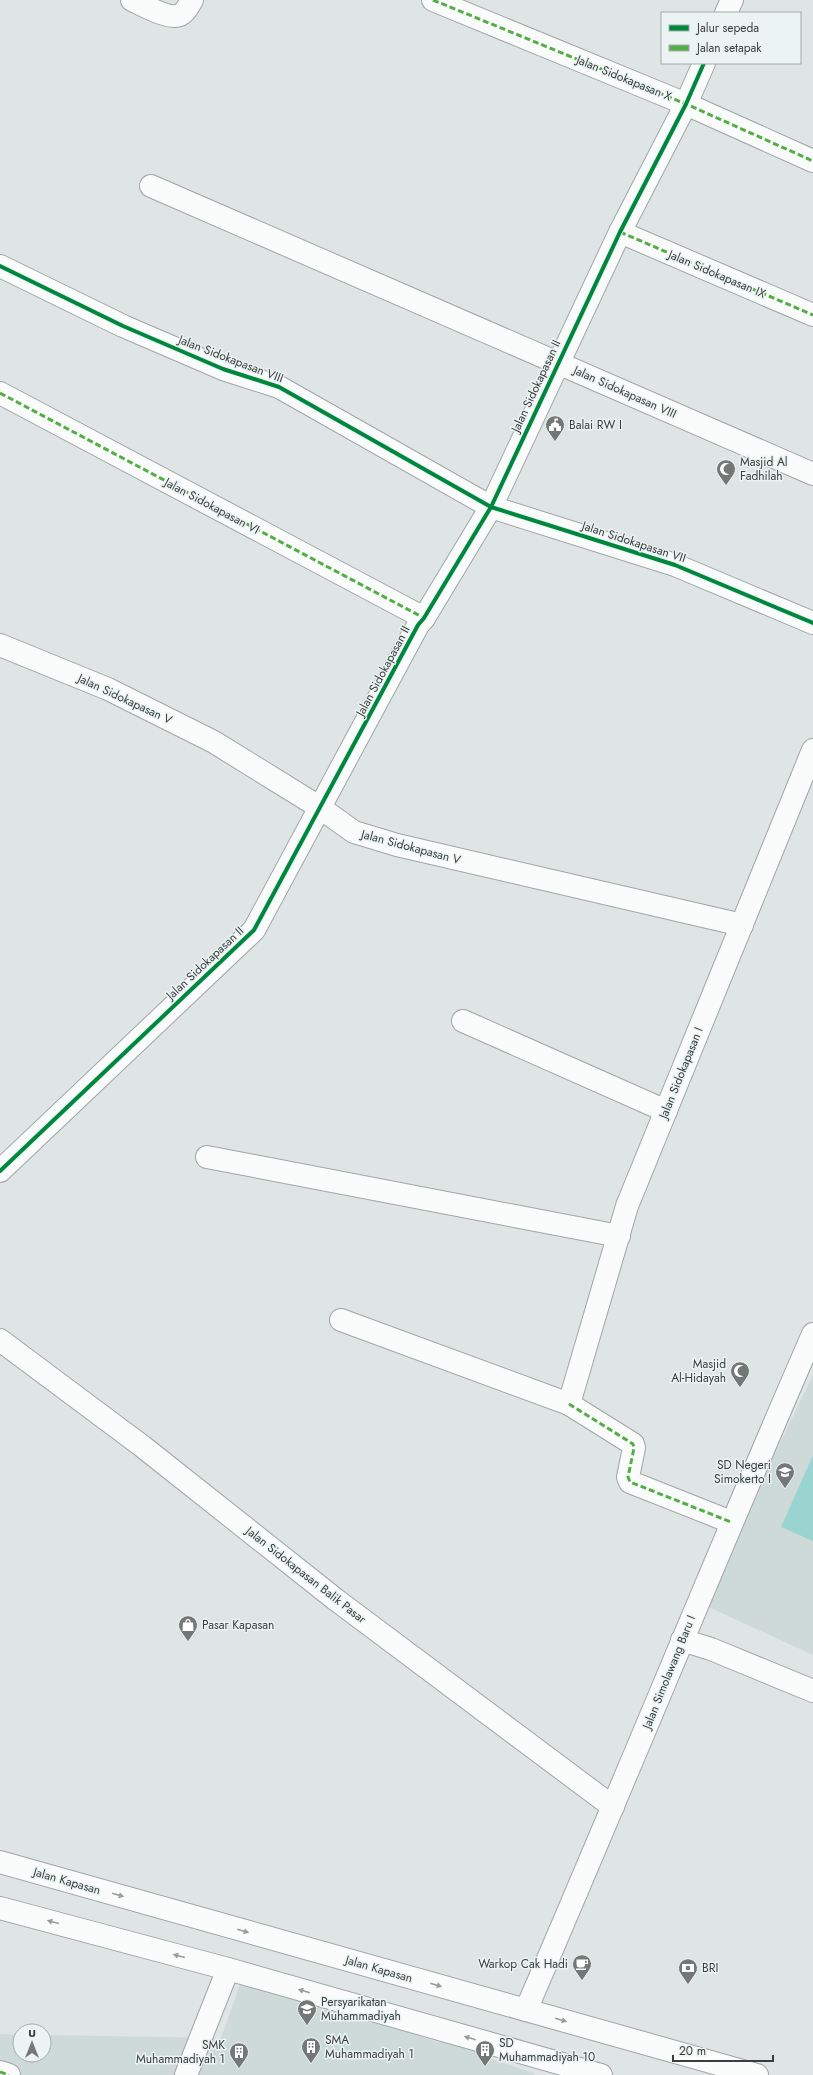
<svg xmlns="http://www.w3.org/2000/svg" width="813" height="2075" viewBox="0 0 813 2075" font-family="Jost,sans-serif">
<rect width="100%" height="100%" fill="#dfe5e4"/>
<g fill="#cddad8">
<polygon points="813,1375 813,1655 702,1604"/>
<polygon points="242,1979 437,2042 487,2043 488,2058 534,2073 534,2075 0,2075 0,2034 20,2035 20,2055 44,2055 44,2035 221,2038"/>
</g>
<polygon fill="#9ad4d0" points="813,1455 813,1541 781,1527"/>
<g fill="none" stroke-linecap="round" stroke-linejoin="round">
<g stroke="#a1a5a5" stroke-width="24">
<g id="minor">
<path d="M 132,0 C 143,5 169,20 180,15 C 186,12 189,5 192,0"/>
<polyline points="433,0 686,104 813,161"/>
<polyline points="726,13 732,0"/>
<polyline points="151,186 813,474"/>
<polyline points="620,232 813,315"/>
<polyline points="0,266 123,326 223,369 279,387 491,507 675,565 813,623"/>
<polyline points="0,393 424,618"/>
<polyline points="0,645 108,689 214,742 319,807 354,832 397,845 742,925"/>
<polyline points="463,1021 666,1111"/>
<polyline points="207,1157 619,1236"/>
<polyline points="0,1171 254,930 418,625 424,618 491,507 620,232 686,104 704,63"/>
<polyline points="341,1320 569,1404 633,1444 634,1448 628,1477 630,1482 731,1522"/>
<polyline points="0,1340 142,1446 335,1599 613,1807"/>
<polyline points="569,1404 627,1206 813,750"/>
<polyline points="682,1640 711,1649 813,1691"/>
<path d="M 526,2010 C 623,1786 715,1559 813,1334"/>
<polyline points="0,2072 9,2075"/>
<polyline points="186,2075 228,1969"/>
</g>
</g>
<g stroke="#a1a5a5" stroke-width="24">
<g id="major">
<polyline points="0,1862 757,2075"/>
<polyline points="0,1908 228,1969 601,2075"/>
</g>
</g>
<use href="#minor" stroke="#fafbfb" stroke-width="22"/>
<use href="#major" stroke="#fafbfb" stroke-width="22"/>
<g stroke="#55ad46" stroke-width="3" stroke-dasharray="6 3" stroke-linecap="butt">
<polyline points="433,0 686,104 813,161"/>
<polyline points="620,232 813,315"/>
<polyline points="0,393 424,618"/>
<polyline points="569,1404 633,1444 634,1448 628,1477 630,1482 731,1522"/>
<polyline points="0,2072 9,2075"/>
</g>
<g stroke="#ebf4f3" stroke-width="6">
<g id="cycleway">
<polyline points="0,266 123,326 223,369 279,387 491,507 675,565 813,623"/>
<polyline points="0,1171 254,930 418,625 424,618 491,507 620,232 686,104 704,63"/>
</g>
</g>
<use href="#cycleway" stroke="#00873e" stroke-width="4"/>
</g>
<defs><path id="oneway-solid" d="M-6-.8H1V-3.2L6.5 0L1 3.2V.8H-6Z"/></defs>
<g fill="#9a9c9c">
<use href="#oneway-solid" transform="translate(118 1895) rotate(16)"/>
<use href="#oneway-solid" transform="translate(53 1922) rotate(-165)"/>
<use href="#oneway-solid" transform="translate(243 1931) rotate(16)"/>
<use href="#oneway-solid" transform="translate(179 1956) rotate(-165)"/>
<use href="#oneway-solid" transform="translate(436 1985) rotate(16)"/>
<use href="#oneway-solid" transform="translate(304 1991) rotate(-164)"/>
<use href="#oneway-solid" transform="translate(561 2020) rotate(16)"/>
<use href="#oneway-solid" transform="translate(470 2038) rotate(-164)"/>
</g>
<defs>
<g id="civic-pin" transform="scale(1)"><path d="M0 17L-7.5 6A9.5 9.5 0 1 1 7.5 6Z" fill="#737877" stroke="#ebf4f3"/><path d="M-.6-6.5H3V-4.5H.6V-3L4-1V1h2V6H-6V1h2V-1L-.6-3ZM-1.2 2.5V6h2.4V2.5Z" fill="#fff"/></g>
<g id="mosque-pin" transform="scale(1)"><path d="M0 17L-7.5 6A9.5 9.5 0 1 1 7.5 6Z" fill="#737877" stroke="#ebf4f3"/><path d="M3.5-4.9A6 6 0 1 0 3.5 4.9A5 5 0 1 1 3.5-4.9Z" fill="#fff"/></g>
<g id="school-pin" transform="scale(1)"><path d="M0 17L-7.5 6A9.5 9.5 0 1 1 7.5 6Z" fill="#737877" stroke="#ebf4f3"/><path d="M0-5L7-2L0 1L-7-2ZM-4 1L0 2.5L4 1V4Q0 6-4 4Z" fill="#fff"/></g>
<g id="shop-pin" transform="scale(1)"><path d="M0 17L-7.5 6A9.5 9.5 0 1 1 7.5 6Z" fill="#737877" stroke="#ebf4f3"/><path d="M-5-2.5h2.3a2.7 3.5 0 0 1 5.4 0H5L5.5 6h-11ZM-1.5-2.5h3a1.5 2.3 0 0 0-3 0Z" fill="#fff"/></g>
<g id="cafe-pin" transform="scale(1)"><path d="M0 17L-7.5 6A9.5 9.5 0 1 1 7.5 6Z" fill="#737877" stroke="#ebf4f3"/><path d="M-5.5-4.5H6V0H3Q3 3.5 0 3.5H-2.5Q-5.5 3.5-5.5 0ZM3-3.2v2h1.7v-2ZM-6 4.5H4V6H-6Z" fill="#fff"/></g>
<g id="bank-pin" transform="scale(1)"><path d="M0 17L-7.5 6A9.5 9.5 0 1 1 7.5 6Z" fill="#737877" stroke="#ebf4f3"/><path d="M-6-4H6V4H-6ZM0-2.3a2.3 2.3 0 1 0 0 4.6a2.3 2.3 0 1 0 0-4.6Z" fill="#fff"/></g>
<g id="building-pin" transform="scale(1)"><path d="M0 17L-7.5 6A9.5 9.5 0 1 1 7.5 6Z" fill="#737877" stroke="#ebf4f3"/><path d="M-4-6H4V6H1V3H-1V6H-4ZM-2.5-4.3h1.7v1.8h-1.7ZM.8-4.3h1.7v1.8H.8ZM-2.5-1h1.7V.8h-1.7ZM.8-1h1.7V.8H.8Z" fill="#fff"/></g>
</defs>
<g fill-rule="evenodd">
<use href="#civic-pin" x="555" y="425"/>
<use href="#mosque-pin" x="726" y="469"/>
<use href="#mosque-pin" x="740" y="1371"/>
<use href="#school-pin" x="785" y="1472"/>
<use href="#shop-pin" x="188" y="1625"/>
<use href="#cafe-pin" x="582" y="1964"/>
<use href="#bank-pin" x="688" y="1968"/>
<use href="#school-pin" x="307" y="2009"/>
<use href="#building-pin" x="311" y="2047"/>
<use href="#building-pin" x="485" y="2050"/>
<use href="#building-pin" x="239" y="2052"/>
</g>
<g text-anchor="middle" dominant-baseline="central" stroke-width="3" stroke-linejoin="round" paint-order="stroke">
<g font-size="12" fill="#393d3c" stroke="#ebf4f3">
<text transform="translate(624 78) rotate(22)">Jalan Sidokapasan X</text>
<text transform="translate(717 274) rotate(23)">Jalan Sidokapasan IX</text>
<text transform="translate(231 359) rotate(21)">Jalan Sidokapasan VIII</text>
<text transform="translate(536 386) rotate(-65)">Jalan Sidokapasan II</text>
<text transform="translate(625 392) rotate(24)">Jalan Sidokapasan VIII</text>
<text transform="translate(212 506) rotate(28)">Jalan Sidokapasan VI</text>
<text transform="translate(634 542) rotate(18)">Jalan Sidokapasan VII</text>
<text transform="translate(383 671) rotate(-62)">Jalan Sidokapasan II</text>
<text transform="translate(125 699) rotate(25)">Jalan Sidokapasan V</text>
<text transform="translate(411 847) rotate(15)">Jalan Sidokapasan V</text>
<text transform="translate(205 963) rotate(-43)">Jalan Sidokapasan II</text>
<text transform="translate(681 1073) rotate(-68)">Jalan Sidokapasan I</text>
<text transform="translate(306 1575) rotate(38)">Jalan Sidokapasan Balik Pasar</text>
<text transform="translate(669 1672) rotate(-68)">Jalan Simolawang Baru I</text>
<text transform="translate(67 1881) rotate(16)">Jalan Kapasan</text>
<text transform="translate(379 1969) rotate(16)">Jalan Kapasan</text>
</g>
<g font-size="12" fill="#393d3c" stroke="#ebf4f3" text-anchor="start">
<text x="569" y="425">Balai RW I</text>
<text x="740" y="462">Masjid Al<tspan x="740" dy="14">Fadhilah</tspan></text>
<text x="726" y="1364" text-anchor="end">Masjid<tspan x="726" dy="14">Al-Hidayah</tspan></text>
<text x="771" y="1465" text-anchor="end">SD Negeri<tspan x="771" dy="14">Simokerto I</tspan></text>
<text x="202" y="1625">Pasar Kapasan</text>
<text x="568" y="1964" text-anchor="end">Warkop Cak Hadi</text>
<text x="702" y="1968">BRI</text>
<text x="321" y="2002">Persyarikatan<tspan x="321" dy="14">Muhammadiyah</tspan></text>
<text x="325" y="2040">SMA<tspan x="325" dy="14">Muhammadiyah 1</tspan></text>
<text x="499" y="2043">SD<tspan x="499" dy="14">Muhammadiyah 10</tspan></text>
<text x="225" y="2045" text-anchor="end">SMK<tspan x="225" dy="14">Muhammadiyah 1</tspan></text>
</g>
</g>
<rect x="661" y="12" width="140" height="52" fill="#ebf4f3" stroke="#a4abaa"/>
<rect x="669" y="25" width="20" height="6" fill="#00873e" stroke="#a4abaa"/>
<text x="697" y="32" font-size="12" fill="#393d3c">Jalur sepeda</text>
<rect x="669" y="45" width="20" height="6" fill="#55ad46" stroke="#a4abaa"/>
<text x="697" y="52" font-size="12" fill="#393d3c">Jalan setapak</text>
<g transform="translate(32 2043)"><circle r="19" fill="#ebf4f3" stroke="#a4abaa"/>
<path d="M0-3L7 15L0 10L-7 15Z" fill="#737877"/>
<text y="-6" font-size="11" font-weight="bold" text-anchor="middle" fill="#393d3c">U</text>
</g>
<path d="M673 2055v6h100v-6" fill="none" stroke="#393d3c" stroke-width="2"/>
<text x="679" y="2055" font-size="12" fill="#393d3c" stroke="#ebf4f3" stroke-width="3" paint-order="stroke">20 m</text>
</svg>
